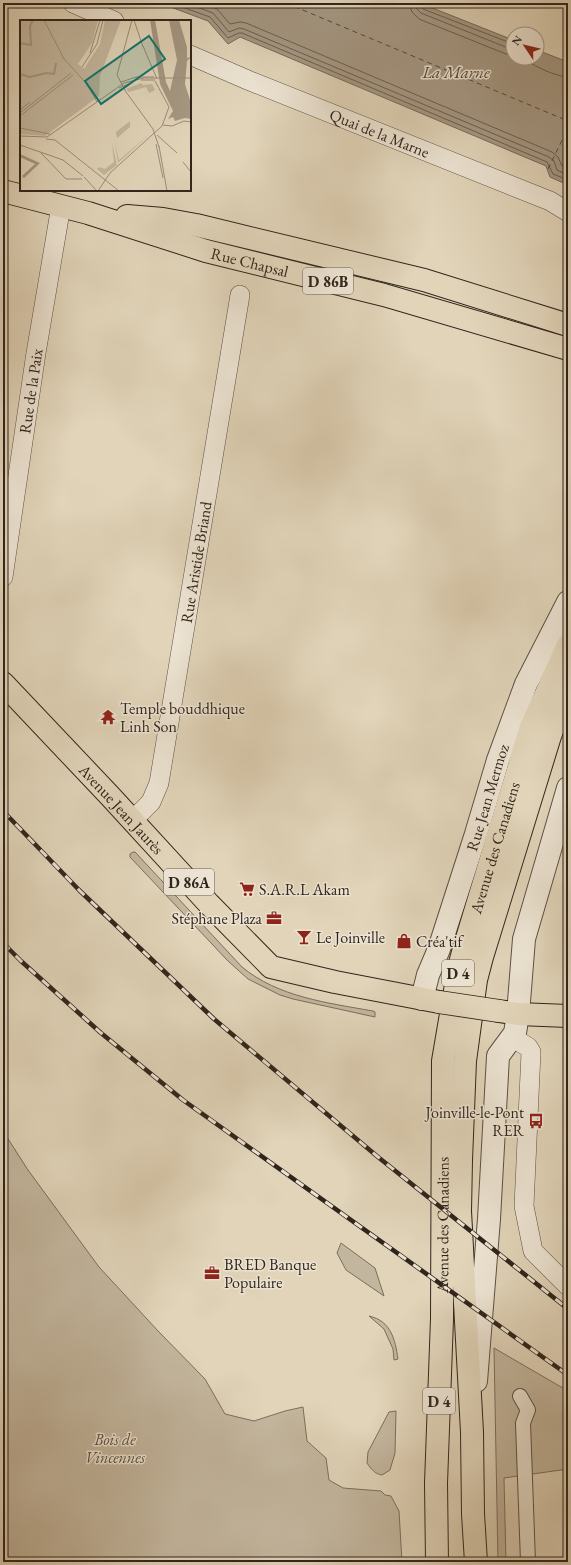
<svg xmlns="http://www.w3.org/2000/svg" width="571" height="1565" viewBox="0 0 571 1565" font-family="'EB Garamond',serif">
<rect width="100%" height="100%" fill="#e1d4b9"/>
<filter id="stains"><feTurbulence type="fractalNoise" baseFrequency=".005" numOctaves="4"/><feColorMatrix values="0 0 0 0 .2 0 0 0 0 .09 0 0 0 0 .02 0 0 0 .5 -.17"/></filter>
<radialGradient id="worn" r=".72"><stop offset=".6" stop-color="#630" stop-opacity="0"/><stop offset="1" stop-color="#630" stop-opacity=".3"/></radialGradient>
<g fill="#c3b69e" stroke="#7a6e5d">
<path d="M 133,852 L 135,852 L 242,967 C 278,997 328,1003 373,1011 L 375,1012 L 375,1017 L 293,999 L 280,995 L 248,979 L 228,961 L 130,857 L 130,854 Z"/>
<polygon points="3,1131 28,1170 99,1267 159,1332 205,1379 225,1414 254,1421 285,1411 303,1407 307,1441 326,1458 329,1480 343,1488 381,1491 385,1495 391,1496 399,1511 402,1562 3,1562"/>
<polygon points="341,1243 375,1268 384,1296 346,1270 337,1253"/>
<path d="M 369,1316 C 391,1321 395,1339 398,1359 L 394,1360 L 393,1349 L 384,1329 Z"/>
<polygon points="494,1348 568,1391 568,1469 504,1478 506,1562 498,1562"/>
<path d="M 396,1411 L 395,1453 L 390,1470 L 382,1475 C 375,1474 371,1469 367,1463 L 368,1452 L 389,1412 Z"/>
</g>
<polygon fill="#a59884" stroke="#766a5a" points="160,3 420,3 513,40 513,58 537,58 537,50 568,62 568,185 550,177 546,166 240,37 228,44 208,21"/>
<g fill="none" stroke-linecap="round" stroke-linejoin="round">
<g stroke="#6a5e50" stroke-width="1">
<polyline points="171,3 210,17 228,38 239,33 242,33 547,162 553,174 568,180"/>
<polyline points="186,3 213,13 229,32 239,28 244,29 549,157 554,161 557,170 568,175"/>
<polyline points="203,3 217,9 230,24 240,22 246,23 552,152 558,157 562,166 568,168"/>
<polyline points="409,3 412,12 419,19 506,54 513,55"/>
<polyline points="415,3 417,9 421,13 508,48 513,49"/>
<polyline points="421,3 423,9 513,44"/>
<path d="M 525,58 C 531,66 558,77 568,77"/>
</g>
<g stroke="#53483b" stroke-width="1" stroke-dasharray="5 4" stroke-linecap="butt">
<polyline points="286,3 568,121"/>
<polyline points="548,169 568,128"/>
</g>
<g stroke="#5c5143" stroke-width="16">
<polyline id="pedestrian" points="520,1396 528,1410 523,1423 528,1562"/>
</g>
<g stroke="#5c5143" stroke-width="20">
<g id="minor">
<polyline points="73,3 114,21"/>
<path id="s1" d="M 190,55 L 250,81 L 550,201 L 568,212"/>
<path id="s2" d="M 3,577 L 36,353 L 61,206"/>
<path id="s3" d="M 133,820 L 151,802 L 159,783 L 240,295"/>
<polyline points="515,1033 518,1041 528,1047 531,1052 524,1206 533,1251 568,1286"/>
</g>
</g>
<g stroke="#5c5143" stroke-width="24">
<g id="tertiary">
<path id="s4" d="M 422,999 L 428,975 L 439,949 L 476,834 L 498,760 L 526,684 L 568,602"/>
<polyline points="476,1381 489,1219 498,1056 515,1033 518,1014 524,939 568,788"/>
</g>
</g>
<g stroke="#30251c" stroke-width="24">
<g id="primary">
<path id="s5" d="M 3,191 L 88,213 L 206,251 L 384,295 L 568,349"/>
<polyline points="127,216 163,219 196,225 424,280 568,325"/>
<path id="s6" d="M 3,683 L 110,796 L 209,904 L 271,967 L 335,982 L 439,1002"/>
<polyline points="499,1011 518,1014 568,1016"/>
<path id="s7" d="M 437,1562 L 436,1483 L 442,1319 L 443,1061 L 459,967 L 465,945 L 531,727 L 568,645"/>
<polyline points="476,1562 473,1514 472,1432 460,1211 461,1160 465,1061 476,980 482,957 550,736 568,690"/>
</g>
</g>
<use href="#pedestrian" stroke="#ece3d2" stroke-width="14"/>
<use href="#minor" stroke="#ece3d2" stroke-width="19"/>
<use href="#tertiary" stroke="#ece3d2" stroke-width="22"/>
<use href="#primary" stroke="#e1d4b9" stroke-width="22"/>
<g stroke="#30251c" stroke-width="4.5">
<g id="rail">
<polyline points="3,811 79,890 214,1019 378,1157 568,1309"/>
<polyline points="3,943 21,961 101,1033 183,1100 568,1375"/>
</g>
</g>
<use href="#rail" stroke="#ece3d2" stroke-width="3" stroke-dasharray="9" stroke-linecap="butt"/>
<g stroke="#30251c" stroke-width="24" stroke-linecap="butt">
<polyline id="primary-bridge" points="439,1002 499,1011"/>
</g>
<use href="#primary-bridge" stroke="#e1d4b9" stroke-width="22"/>
</g>
<defs>
<g id="temple-bare" transform="scale(1.2)"><path d="M0-6L5-2H3V0L6.5 2.5H4V6H1.5V3h-3V6H-4V2.5H-6.5L-3 0V-2H-5Z" fill="#8f2418" stroke="#ece3d2" stroke-width="2.5" paint-order="stroke"/></g>
<g id="supermarket-bare" transform="scale(1.2)"><path d="M-6-5.5h2.5l.6 2H6L4.5 2H-2.5L-4.4-4H-6ZM-1.5 3.2a1.3 1.3 0 1 0 .1 0ZM3 3.2a1.3 1.3 0 1 0 .1 0Z" fill="#8f2418" stroke="#ece3d2" stroke-width="2.5" paint-order="stroke"/></g>
<g id="office-bare" transform="scale(1.2)"><path d="M-6-3h4V-5.5h4V-3h4V5H-6ZM-1-4.5V-3h2v-1.5ZM-6 0V1H6V0Z" fill="#8f2418" stroke="#ece3d2" stroke-width="2.5" paint-order="stroke"/></g>
<g id="bar-bare" transform="scale(1.2)"><path d="M-6-5H6L.8 .8V4.5H3.5V6h-7V4.5H-.8V.8Z" fill="#8f2418" stroke="#ece3d2" stroke-width="2.5" paint-order="stroke"/></g>
<g id="shop-bare" transform="scale(1.2)"><path d="M-5-2.5h2.3a2.7 3.5 0 0 1 5.4 0H5L5.5 6h-11ZM-1.5-2.5h3a1.5 2.3 0 0 0-3 0Z" fill="#8f2418" stroke="#ece3d2" stroke-width="2.5" paint-order="stroke"/></g>
<g id="bus-bare" transform="scale(1.2)"><path d="M-5-6H5V4H4V6H2V4H-2V6H-4V4H-5ZM-3.5-4V0h7V-4ZM-3.5 1.2v1.5H-2V1.2ZM2 1.2v1.5H3.5V1.2Z" fill="#8f2418" stroke="#ece3d2" stroke-width="2.5" paint-order="stroke"/></g>
</defs>
<g fill-rule="evenodd">
<use href="#temple-bare" x="108" y="717"/>
<use href="#supermarket-bare" x="247" y="889"/>
<use href="#office-bare" x="274" y="918"/>
<use href="#bar-bare" x="304" y="937"/>
<use href="#shop-bare" x="404" y="941"/>
<use href="#bus-bare" x="536" y="1121"/>
<use href="#office-bare" x="212" y="1273"/>
</g>
<g text-anchor="middle" dominant-baseline="central" stroke-width="3" stroke-linejoin="round" paint-order="stroke">
<g fill="#ece3d2" stroke="#685e53" stroke-width="1">
<rect x="303" y="268" width="50" height="26" rx="3"/>
<rect x="164" y="869" width="50" height="26" rx="3"/>
<rect x="442" y="960" width="32" height="26" rx="3"/>
<rect x="423" y="1388" width="32" height="26" rx="3"/>
</g>
<g font-size="15" font-weight="bold" fill="#30251c">
<text x="328" y="281">D 86B</text>
<text x="189" y="882">D 86A</text>
<text x="458" y="973">D 4</text>
<text x="439" y="1401">D 4</text>
</g>
<g font-size="16" fill="#30251c" stroke="#ece3d2">
<text stroke="none"><textPath href="#s1" startOffset="205">Quai de la Marne</textPath></text>
<text stroke="none"><textPath href="#s5" startOffset="257">Rue Chapsal</textPath></text>
<text stroke="none"><textPath href="#s2" startOffset="188">Rue de la Paix</textPath></text>
<text stroke="none"><textPath href="#s3" startOffset="270">Rue Aristide Briand</textPath></text>
<text stroke="none"><textPath href="#s4" startOffset="212">Rue Jean Mermoz</textPath></text>
<text stroke="none"><textPath href="#s6" startOffset="173">Avenue Jean Jaurès</textPath></text>
<text stroke="none"><textPath href="#s7" startOffset="721">Avenue des Canadiens</textPath></text>
<text stroke="none"><textPath href="#s7" startOffset="337">Avenue des Canadiens</textPath></text>
</g>
<g font-size="16" fill="#30251c" stroke="#ece3d2" text-anchor="start">
<text x="120" y="708">Temple bouddhique<tspan x="120" dy="18">Linh Son</tspan></text>
<text x="259" y="889">S.A.R.L Akam</text>
<text x="262" y="918" text-anchor="end">Stéphane Plaza</text>
<text x="316" y="937">Le Joinville</text>
<text x="416" y="941">Créa'tif</text>
<text x="524" y="1112" text-anchor="end">Joinville-le-Pont<tspan x="524" dy="18">RER</tspan></text>
<text x="224" y="1264">BRED Banque<tspan x="224" dy="18">Populaire</tspan></text>
</g>
<g font-size="16" font-style="italic" fill="#55493c" stroke="#ece3d2">
<text x="115" y="1439">Bois de<tspan x="115" dy="18">Vincennes</tspan></text>
</g>
<g font-size="17" font-style="italic" fill="#53483b" stroke="#ece3d2">
<text x="456" y="72">La Marne</text>
</g>
</g>
<g transform="translate(20 20)">
<rect width="171" height="171" fill="#e1d4b9"/>
<path d="M 0,0 L 78,0 L 72,23 L 58,44 L 64,49 L 80,24 L 85,0 L 101,0 L 80,56 L 79,76 L 25,116 L 0,114 ZM 121,63 L 123,65 L 132,64 L 135,70 L 129,73 L 126,67 L 109,72 L 106,69 ZM 110,101 L 110,107 L 97,118 L 96,112 ZM 131,113 L 99,142 L 98,143 L 95,123 L 99,140 ZM 92,123 L 97,145 L 84,155 L 77,149 L 79,147 L 85,149 L 94,142 Z" fill="#c3b69e"/>
<path d="M 130,0 L 135,0 L 146,62 L 150,71 L 157,40 L 149,0 L 159,0 L 167,27 L 167,38 L 171,37 L 167,41 L 165,64 L 171,83 L 171,99 L 165,98 L 155,101 L 153,97 L 148,99 L 153,91 L 140,64 ZM 0,134 L 20,143 L 4,158 L 2,156 L 15,144 L 0,137 Z" fill="#a59884"/>
<path fill="none" stroke="#a59884" stroke-width="2" d="M 132,0 L 140,43 L 138,43M 0,23 L 11,25 L 10,6 L 13,0M 0,54 L 10,57 L 26,53 L 34,54 L 36,43"/>
<path fill="none" stroke="#9a8e7a" stroke-width="1" d="M 24,0 L 44,39 L 66,63 L 77,82M 112,0 L 97,55 L 106,72 L 133,109 L 139,127M 114,0 L 123,27M 123,26 L 137,59M 70,33 L 80,0M 62,47 L 77,24 L 83,0M 121,60 L 135,60M 101,62 L 116,57 L 134,57M 99,68 L 111,63M 0,90 L 10,82M 0,93 L 51,53M 0,96 L 53,55M 143,105 L 152,106 L 164,101 L 171,102M 0,108 L 30,114M 137,115 L 157,133M 0,116 L 27,117 L 104,63 L 124,58 L 171,58M 26,119 L 35,120 L 99,171M 136,124 L 143,158M 0,125 L 43,140 L 63,156M 139,126 L 147,171M 21,133 L 46,159 L 62,159M 163,142 L 171,152M 64,157 L 77,171M 78,171 L 90,153 L 142,106 L 149,87 L 135,61"/>
<path fill="#0f766e" fill-opacity="0.15" stroke="#0f766e" stroke-width="2" d="M 129,16 L 145,39 L 81,84 L 65,61 Z"/>
<rect width="171" height="171" fill="none" stroke="#30251c" stroke-width="2"/>
</g>
<rect width="571" height="1565" fill="none" stroke="#e1d4b9" stroke-width="16"/>
<rect x="4" y="4" width="563" height="1557" fill="none" stroke="#30251c" stroke-width="2"/>
<rect x="8" y="8" width="555" height="1549" fill="none" stroke="#30251c"/>
<g transform="translate(525 46) rotate(305)"><circle r="19" fill="#ece3d2" stroke="#a19789"/>
<path d="M0-3L7 15L0 10L-7 15Z" fill="#8f2418"/>
<text y="-6" font-size="11" font-weight="bold" text-anchor="middle" fill="#30251c">N</text>
</g>
<rect width="100%" height="100%" filter="url(#stains)"/>
<rect width="100%" height="100%" fill="url(#worn)"/>
</svg>
